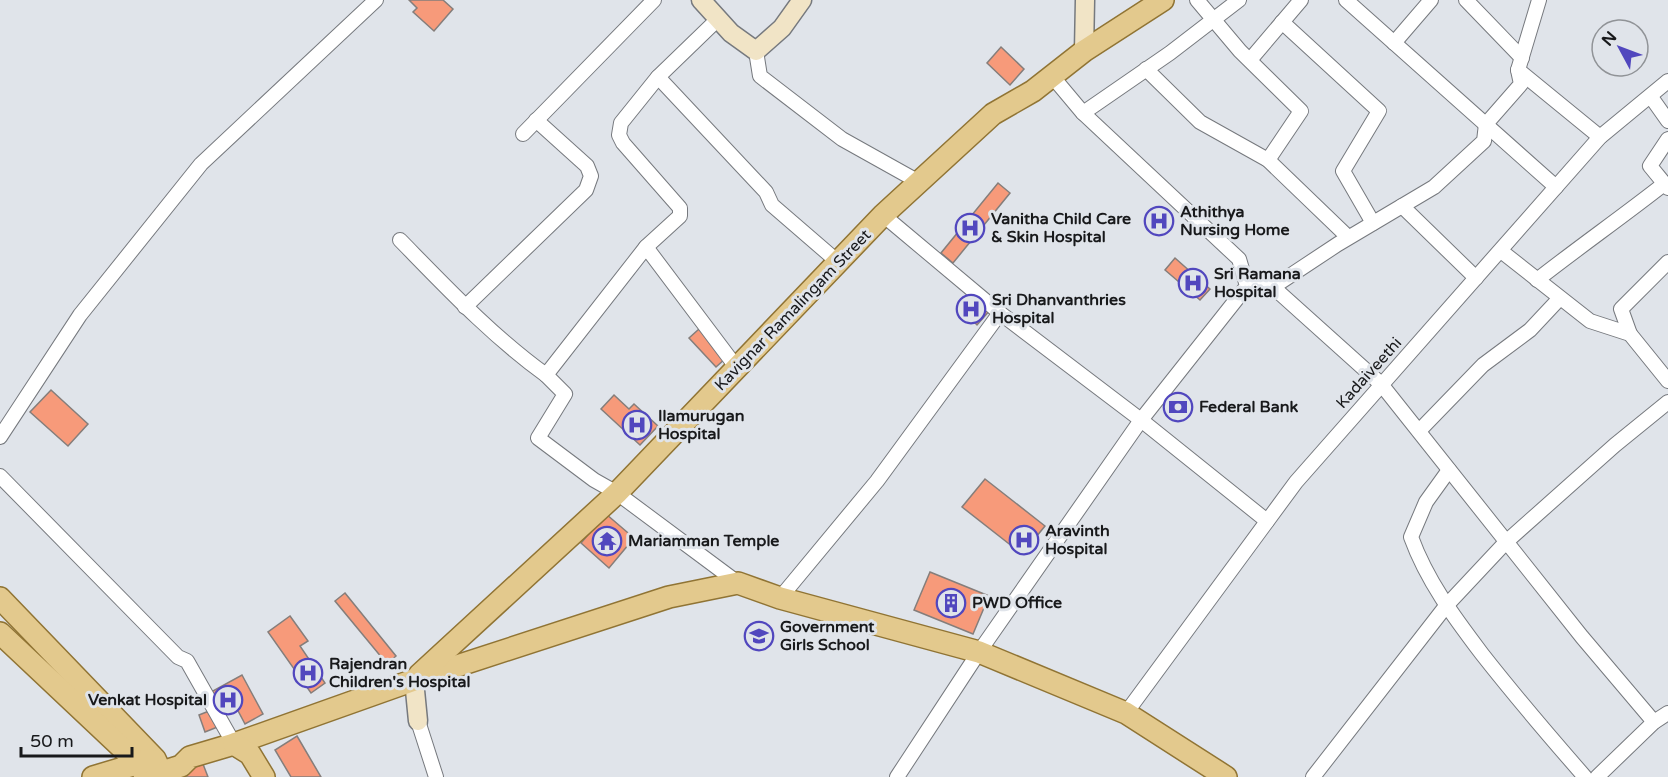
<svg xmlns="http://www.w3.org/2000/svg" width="1668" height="777" viewBox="0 0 1668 777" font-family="'Varela Round',sans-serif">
<rect width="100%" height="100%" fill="#e0e4ea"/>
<g fill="#f79a7a" stroke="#857e7b" stroke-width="1.5">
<polygon points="409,0 443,0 453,9 434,31 413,12 417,8"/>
<polygon points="1001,47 1024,69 1010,85 987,63"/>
<polygon points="998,183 1010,193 953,263 941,253"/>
<polygon points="1156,211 1166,220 1160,228 1149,219"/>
<polygon points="1175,258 1210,289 1200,300 1165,270"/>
<polygon points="975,294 991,309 977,325 961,309"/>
<polygon points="699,329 726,358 716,367 689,338"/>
<polygon points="51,390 88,424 68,446 30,412"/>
<polygon points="614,395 629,409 634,404 658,426 640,445 601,409"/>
<polygon points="985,479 1045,526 1022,554 962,507"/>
<polygon points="606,514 634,538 609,568 581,543"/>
<polygon points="930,572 989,596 973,634 914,610"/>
<polygon points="345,593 396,656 387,664 335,601"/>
<polygon points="290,616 308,641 300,646 325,683 311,693 268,632"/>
<polygon points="242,675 263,714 245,724 236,707 223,714 211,692"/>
<polygon points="214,709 220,726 205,732 199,715"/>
<polygon points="297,736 321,777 291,777 275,750"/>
<polygon points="203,764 208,777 185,777 183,772"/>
</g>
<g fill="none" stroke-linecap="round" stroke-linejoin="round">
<g stroke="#76797e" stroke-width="16">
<g id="street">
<polyline points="1197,0 1240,51 1301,111 1268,160"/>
<polyline points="1346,0 1556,187"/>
<polyline points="1466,0 1522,58"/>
<polyline points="718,19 658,77 766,192 772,205 838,262"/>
<polyline points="1282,22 1379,111 1343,171 1373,223"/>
<polyline points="1394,43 1431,0"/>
<polyline points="756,51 760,76 842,139 919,182"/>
<polyline points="1250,60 1301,0"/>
<polyline points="1146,69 1200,122 1268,160 1348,237"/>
<polyline points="1518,70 1600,137"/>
<polyline points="1651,97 1668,121"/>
<polyline points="1083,113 1170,53 1239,0"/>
<polyline points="523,134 654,0"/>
<polyline points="1668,139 1650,166 1668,188"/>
<polyline points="1402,206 1476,278"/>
<polyline points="883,215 1000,313 1141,420 1267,521"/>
<path d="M 400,240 C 447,288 492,336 546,375 L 646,247 L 737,368"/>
<polyline points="646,247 680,216 680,208 623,143 619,135 621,123 658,77"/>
<polyline points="1501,251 1590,321 1630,334 1668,381"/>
<path d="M 1537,280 C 1579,247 1622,217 1664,184"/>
<polyline points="1247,286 1273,287 1381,384 1582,637 1654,722"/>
<polyline points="1273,287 1338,244 1434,187 1484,141 1486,124 1521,84 1518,70 1539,0"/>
<polyline points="465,307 586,190 591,176 587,166 536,120"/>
<polyline points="1630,334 1621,309 1668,262"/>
<polyline points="546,375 565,394 538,438 594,480 617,493 738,583"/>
<polyline points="1419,431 1483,365 1530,330 1560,298"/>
<polyline points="0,437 80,315 201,164 376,0"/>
<path d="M 1449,470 L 1426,502 L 1411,537 C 1427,581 1454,617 1482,654 C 1515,696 1550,737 1585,777"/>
<polyline points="0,476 178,657 187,661 234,744"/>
<polyline points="780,598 877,481 1000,313"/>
<polyline points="1126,713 1296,482 1600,137 1668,81"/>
<polyline points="418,721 436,777"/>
<polyline points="897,777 979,652 1141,420 1247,286 1239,259 1083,113 1052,76"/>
<polyline points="1313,777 1446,606 1506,542 1615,445 1668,402"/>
<polyline points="1597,777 1654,722 1668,713"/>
</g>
</g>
<g stroke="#76797e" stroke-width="21">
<g id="secondary">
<polyline points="701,0 731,33 756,51 782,28 802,0"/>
<polyline points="1084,51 1085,0"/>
<polyline points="414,680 418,721"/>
</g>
</g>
<g stroke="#907434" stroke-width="24">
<g id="primary">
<polyline points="0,598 155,759 161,772"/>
<polyline points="0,633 139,764 146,777 181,766 190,757 234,744 414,680 669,597 738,583 780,598 979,652 1126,713 1226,777"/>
<polyline points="419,675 617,493 883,215 993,114 1033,91 1084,51 1163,0"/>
<polyline points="234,744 250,754 264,777"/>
<polyline points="93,777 150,760"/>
</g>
</g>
<use href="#street" stroke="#fff" stroke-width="14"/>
<use href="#secondary" stroke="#f1e4c6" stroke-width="18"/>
<use href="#primary" stroke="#e3c98d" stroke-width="21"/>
</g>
<defs>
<g id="hospital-ring" transform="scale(1.5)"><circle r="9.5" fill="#e0e4ea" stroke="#5147be" stroke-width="1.5"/><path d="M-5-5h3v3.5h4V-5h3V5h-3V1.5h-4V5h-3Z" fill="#5147be"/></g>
<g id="bank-ring" transform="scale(1.5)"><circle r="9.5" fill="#e0e4ea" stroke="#5147be" stroke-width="1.5"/><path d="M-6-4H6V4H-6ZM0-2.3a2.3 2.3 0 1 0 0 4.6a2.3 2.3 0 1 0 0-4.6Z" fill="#5147be"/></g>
<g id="temple-ring" transform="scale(1.5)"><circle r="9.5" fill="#e0e4ea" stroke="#5147be" stroke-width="1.5"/><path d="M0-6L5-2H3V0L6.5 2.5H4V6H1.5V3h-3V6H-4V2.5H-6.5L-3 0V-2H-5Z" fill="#5147be"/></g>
<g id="building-ring" transform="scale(1.5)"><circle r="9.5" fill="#e0e4ea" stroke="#5147be" stroke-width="1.5"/><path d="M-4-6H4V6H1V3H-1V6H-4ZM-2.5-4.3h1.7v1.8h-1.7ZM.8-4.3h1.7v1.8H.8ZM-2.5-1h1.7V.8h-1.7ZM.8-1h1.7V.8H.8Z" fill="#5147be"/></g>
<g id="school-ring" transform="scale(1.5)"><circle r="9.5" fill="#e0e4ea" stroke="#5147be" stroke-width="1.5"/><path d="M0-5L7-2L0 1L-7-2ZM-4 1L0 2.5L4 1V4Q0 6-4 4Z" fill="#5147be"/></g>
</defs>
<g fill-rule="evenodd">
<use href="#hospital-ring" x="1159" y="221"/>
<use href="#hospital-ring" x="970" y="228"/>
<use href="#hospital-ring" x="1193" y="283"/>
<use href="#hospital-ring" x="971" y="309"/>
<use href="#bank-ring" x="1178" y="407"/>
<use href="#hospital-ring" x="637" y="425"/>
<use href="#hospital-ring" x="1024" y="540"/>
<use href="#temple-ring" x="607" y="541"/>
<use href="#building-ring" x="951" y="603"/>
<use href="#school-ring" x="759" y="636"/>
<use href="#hospital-ring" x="308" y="673"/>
<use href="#hospital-ring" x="228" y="700"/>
</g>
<g text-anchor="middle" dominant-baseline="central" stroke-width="6" stroke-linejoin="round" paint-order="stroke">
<g font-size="16" font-weight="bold" fill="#18191b" stroke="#e0e4ea" text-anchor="start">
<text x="1180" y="212">Athithya<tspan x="1180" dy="18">Nursing Home</tspan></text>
<text x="991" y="219">Vanitha Child Care<tspan x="991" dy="18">&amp; Skin Hospital</tspan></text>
<text x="1214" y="274">Sri Ramana<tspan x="1214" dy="18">Hospital</tspan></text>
<text x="992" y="300">Sri Dhanvanthries<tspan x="992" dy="18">Hospital</tspan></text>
<text x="1199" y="407">Federal Bank</text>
<text x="658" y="416">Ilamurugan<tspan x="658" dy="18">Hospital</tspan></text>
<text x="1045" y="531">Aravinth<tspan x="1045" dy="18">Hospital</tspan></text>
<text x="628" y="541">Mariamman Temple</text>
<text x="972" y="603">PWD Office</text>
<text x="780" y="627">Government<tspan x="780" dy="18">Girls School</tspan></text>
<text x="329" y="664">Rajendran<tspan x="329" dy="18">Children's Hospital</tspan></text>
<text x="207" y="700" text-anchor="end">Venkat Hospital</text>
</g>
<g font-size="16" fill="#18191b" stroke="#e0e4ea">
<text transform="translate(793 310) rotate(-46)">Kavignar Ramalingam Street</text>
<text transform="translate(1369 373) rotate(-48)">Kadaiveethi</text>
</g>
</g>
<g transform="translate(1620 48) rotate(311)"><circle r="28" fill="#e0e4ea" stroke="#909397" stroke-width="1.5"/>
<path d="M0-4.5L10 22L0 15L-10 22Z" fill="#5147be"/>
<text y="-9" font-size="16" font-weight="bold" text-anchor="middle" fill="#18191b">N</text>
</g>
<path d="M21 747v9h111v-9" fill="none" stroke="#18191b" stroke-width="3"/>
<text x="30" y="747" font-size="18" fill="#18191b" stroke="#e0e4ea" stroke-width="4.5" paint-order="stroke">50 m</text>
</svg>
